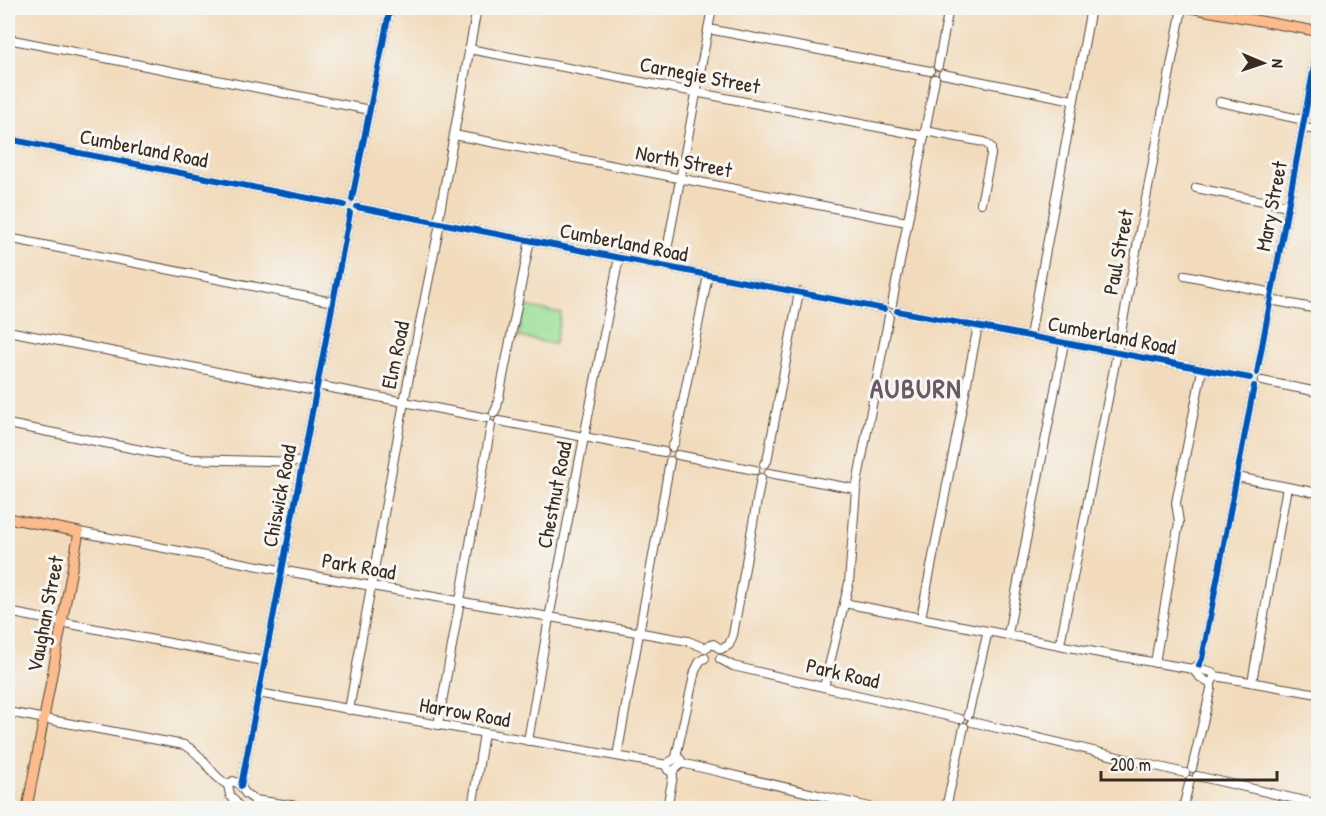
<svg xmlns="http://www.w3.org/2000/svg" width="1326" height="816" viewBox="0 0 1326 816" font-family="'Patrick Hand',sans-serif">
<rect width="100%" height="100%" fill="#f6f6f2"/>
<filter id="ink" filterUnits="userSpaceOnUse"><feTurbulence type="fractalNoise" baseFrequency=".0167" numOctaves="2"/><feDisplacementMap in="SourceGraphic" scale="12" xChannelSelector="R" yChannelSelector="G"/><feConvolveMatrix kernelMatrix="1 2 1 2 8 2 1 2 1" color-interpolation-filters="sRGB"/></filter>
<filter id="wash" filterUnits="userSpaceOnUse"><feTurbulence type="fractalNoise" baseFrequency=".008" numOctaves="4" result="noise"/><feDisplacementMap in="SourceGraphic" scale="24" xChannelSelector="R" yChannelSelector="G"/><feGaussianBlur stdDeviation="1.35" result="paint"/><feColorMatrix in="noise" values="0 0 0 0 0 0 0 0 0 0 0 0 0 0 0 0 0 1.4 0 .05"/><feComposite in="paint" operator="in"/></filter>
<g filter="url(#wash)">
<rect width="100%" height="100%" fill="#f2dbbc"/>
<polygon fill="#9adf97" stroke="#6a845a" stroke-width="1.5" points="525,306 561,313 555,344 519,337"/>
</g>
<g filter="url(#ink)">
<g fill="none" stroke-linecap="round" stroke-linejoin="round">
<g stroke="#564536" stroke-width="10">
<g id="minor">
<polyline points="708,29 930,71"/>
<polyline points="8,39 370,110"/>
<polyline points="469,49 924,136"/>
<polyline points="938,66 949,8"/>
<polyline points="943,74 1073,100"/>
<polyline points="1220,102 1304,120"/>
<polyline points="1303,128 1318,130"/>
<polyline points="925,131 984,142 991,147 991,155 981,203"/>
<polyline points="454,135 907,222"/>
<polyline points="8,139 344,205"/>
<polyline points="1196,188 1288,206"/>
<polyline points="352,199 390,8"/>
<polyline points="357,207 884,309"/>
<polyline points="8,238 333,302"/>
<polyline points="664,266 712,8"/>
<polyline points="1185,275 1272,293"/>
<polyline points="1270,300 1318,309"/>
<polyline points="892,304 935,79"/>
<polyline points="897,311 1250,378"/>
<polyline points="8,331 315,391"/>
<polyline points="1030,336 1091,8"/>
<polyline points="1257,373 1318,45"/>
<polyline points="1262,381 1318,392"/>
<polyline points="316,385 487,418"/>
<polyline points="494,413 497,407 530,240"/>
<polyline points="499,421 664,452"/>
<polyline points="8,424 187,459 302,462"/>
<polyline points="672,447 675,442 708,275"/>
<polyline points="678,455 755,470"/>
<polyline points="764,464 767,461 799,292"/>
<polyline points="769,473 856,489"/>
<polyline points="1237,477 1318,493"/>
<polyline points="79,532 291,572 688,641 705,648"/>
<polyline points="844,603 1105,654 1193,669"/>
<polyline points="8,612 264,661"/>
<polyline points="921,618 978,326"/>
<polyline points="1008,634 1064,343"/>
<polyline points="1060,644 1116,358 1182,8"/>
<polyline points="705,648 713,644 721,649"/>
<polyline points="721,649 729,645 733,635 761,478"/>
<polyline points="720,659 733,666 960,719"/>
<polyline points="1155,663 1179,522 1176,503 1202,370"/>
<polyline points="1215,676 1318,694"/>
<polyline points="1252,682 1287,487"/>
<path d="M 1211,683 C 1206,683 1194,673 1193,668 L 1199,665 L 1202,659 L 1254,386"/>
<polyline points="824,687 849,583 856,489 889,316"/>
<polyline points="258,693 667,765"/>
<polyline points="349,710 404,402 439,228 439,217 477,8"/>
<path d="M 8,712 L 184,745 C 203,753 210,776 228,785"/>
<polyline points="968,715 988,631"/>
<polyline points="972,722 1185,773"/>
<polyline points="438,725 491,425"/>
<polyline points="528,741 549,618 619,257"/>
<polyline points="617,756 670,461"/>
<polyline points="676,757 695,671 700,661 705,658"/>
<polygon points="678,757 681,760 680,765 673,771 668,770 666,766 668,763"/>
<polyline points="681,763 874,808"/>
<polyline points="1192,768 1211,689 1211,683 1215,676 1212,672 1204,670 1199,665"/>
<polyline points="1197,776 1318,804"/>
<polyline points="241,786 350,213"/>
<polyline points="255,800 311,808"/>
<polyline points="240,808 230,795 228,785 233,781 239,784 246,794 255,800 255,808"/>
<polyline points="472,808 484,733"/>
<polyline points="667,808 673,776 671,771"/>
<polyline points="946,808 964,727"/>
<polyline points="1183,808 1190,780"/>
</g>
</g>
<g stroke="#564536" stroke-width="11">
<g id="major">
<polyline points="1190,8 1315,31"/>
<polyline points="8,518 79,532 27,808"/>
</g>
</g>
<use href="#minor" stroke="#fff" stroke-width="8"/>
<use href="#major" stroke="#fbbb8c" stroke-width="9"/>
<g stroke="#f6f6f2" stroke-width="10">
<g id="cycleway">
<polyline points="8,139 344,205"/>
<polyline points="352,199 390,8"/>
<polyline points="357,207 884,309"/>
<polyline points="897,311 1250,378"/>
<polyline points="1257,373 1318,45"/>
<polyline points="1199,665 1202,659 1254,386"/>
<polyline points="241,786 350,213"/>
</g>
</g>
<use href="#cycleway" stroke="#0057b8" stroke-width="6"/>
</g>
</g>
<g text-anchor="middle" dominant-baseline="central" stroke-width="6" stroke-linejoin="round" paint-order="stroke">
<g font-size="21" fill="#3b2a1e" stroke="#f6f6f2">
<text transform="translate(700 75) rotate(11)">Carnegie Street</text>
<text transform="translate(144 148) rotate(11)">Cumberland Road</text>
<text transform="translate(684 161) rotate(11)">North Street</text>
<text transform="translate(1271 206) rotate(-79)">Mary Street</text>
<text transform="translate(624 242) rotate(11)">Cumberland Road</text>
<text transform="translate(1118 252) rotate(-79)">Paul Street</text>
<text transform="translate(1112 335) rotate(11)">Cumberland Road</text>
<text transform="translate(395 355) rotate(-78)">Elm Road</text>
<text transform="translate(554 495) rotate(-79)">Chestnut Road</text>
<text transform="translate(279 496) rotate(-79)">Chiswick Road</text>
<text transform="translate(359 566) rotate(10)">Park Road</text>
<text transform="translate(45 614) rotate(-79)">Vaughan Street</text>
<text transform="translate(843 673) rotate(13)">Park Road</text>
<text transform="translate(465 712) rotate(10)">Harrow Road</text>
</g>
<g font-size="27" font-weight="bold" letter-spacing="1.5" fill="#695a64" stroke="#f6f6f2">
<text x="916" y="388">AUBURN</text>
</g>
</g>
<rect width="1326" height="816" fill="none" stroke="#f6f6f2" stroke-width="30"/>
<g transform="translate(1263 63) rotate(92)" stroke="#f6f6f2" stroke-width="4.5" paint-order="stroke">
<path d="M0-4.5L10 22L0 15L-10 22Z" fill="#3b2a1e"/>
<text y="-9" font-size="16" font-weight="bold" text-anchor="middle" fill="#3b2a1e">N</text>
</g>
<path d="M1101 771v9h176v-9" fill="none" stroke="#3b2a1e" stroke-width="3"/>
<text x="1110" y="771" font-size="18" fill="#3b2a1e" stroke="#f6f6f2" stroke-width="4.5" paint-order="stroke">200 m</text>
</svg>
